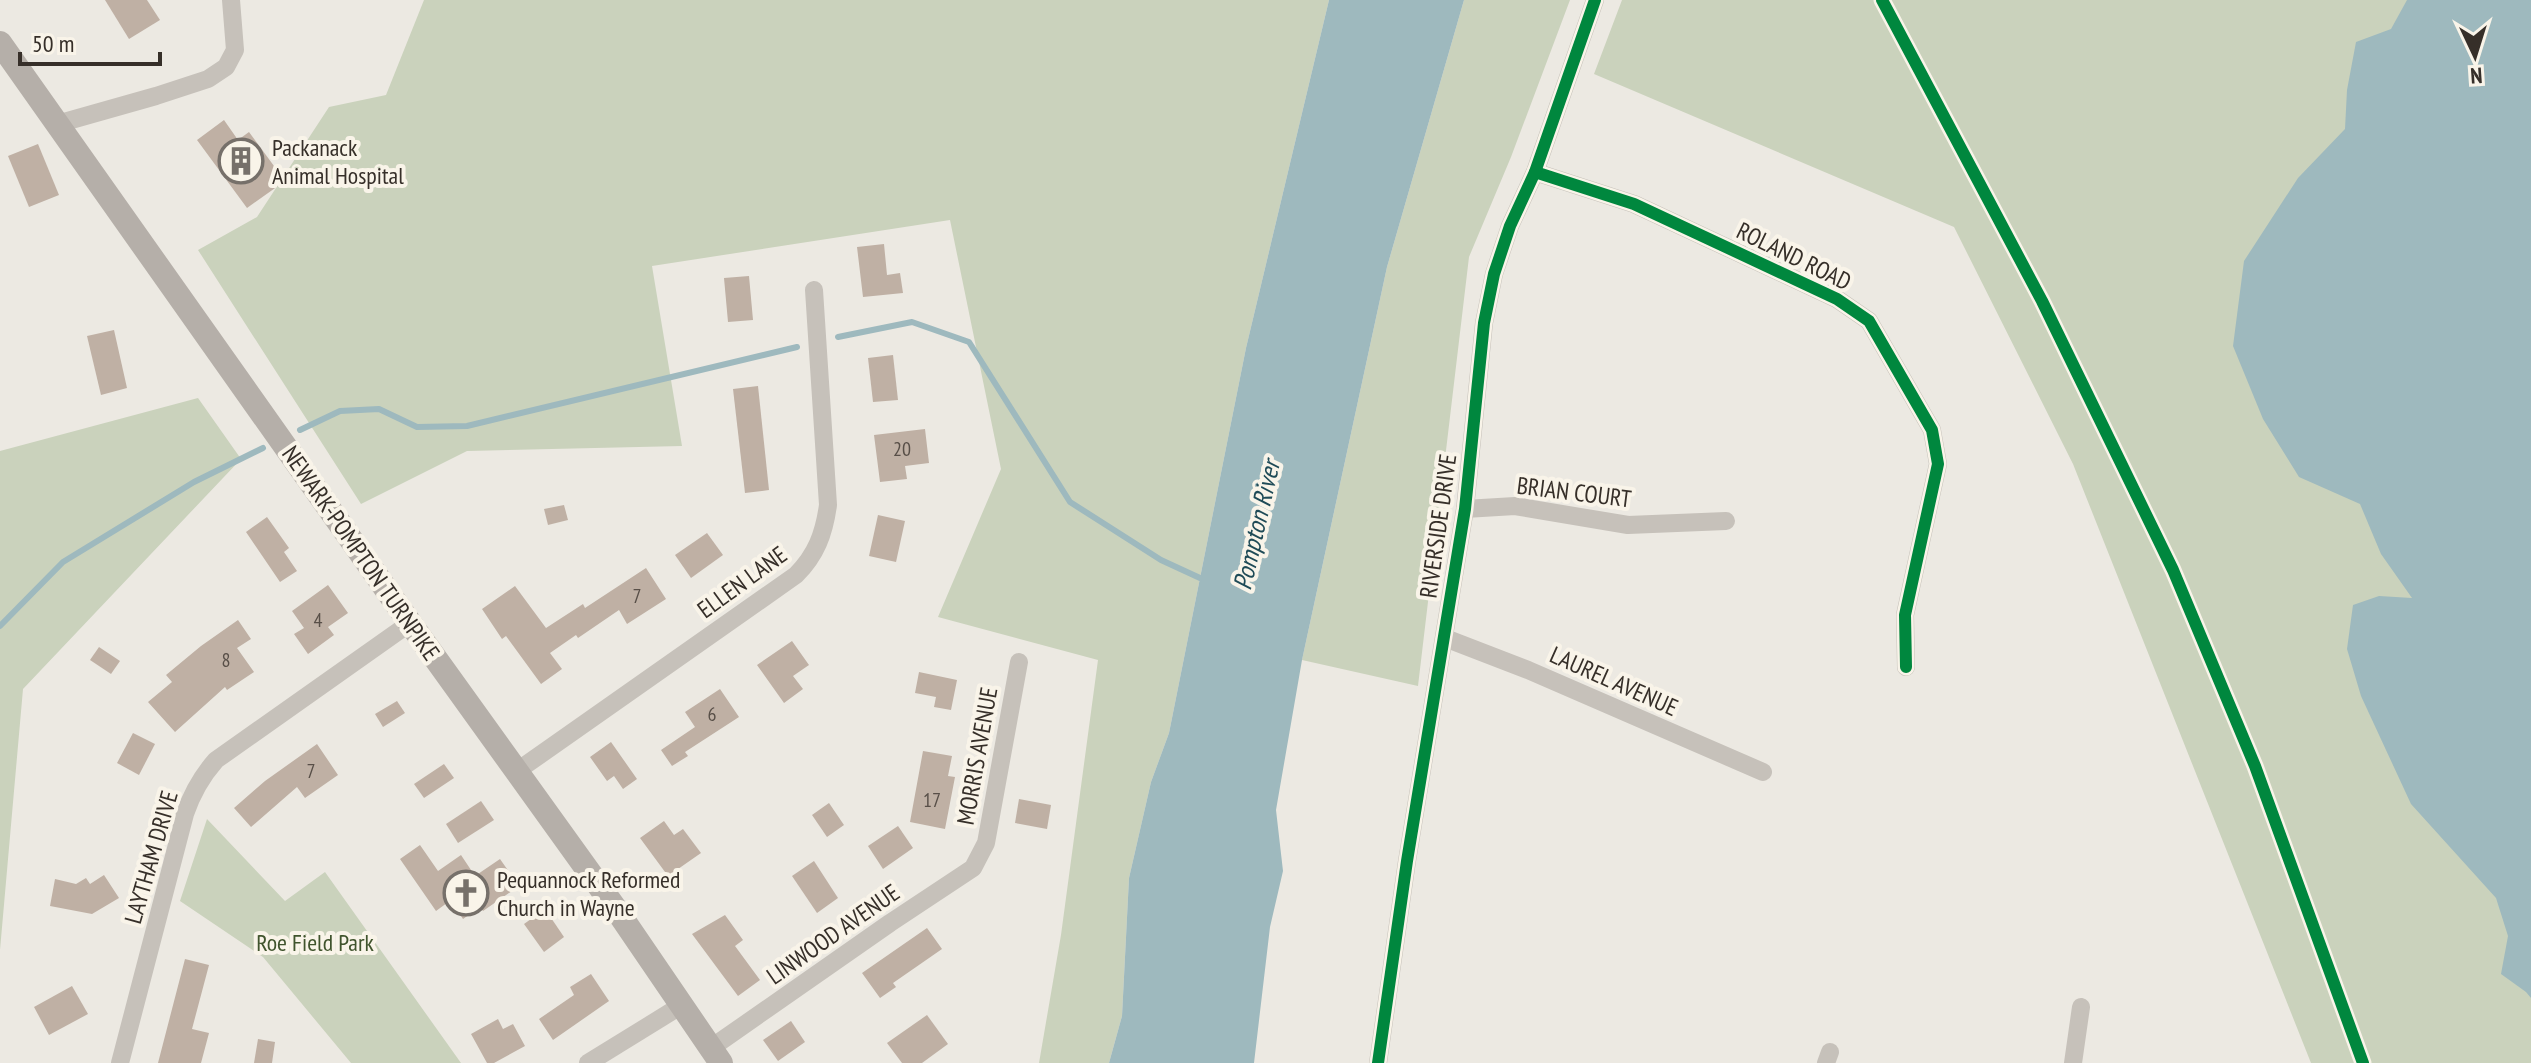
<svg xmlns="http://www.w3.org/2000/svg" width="2531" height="1063" viewBox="0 0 2531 1063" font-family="'PT Sans Narrow',sans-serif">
<rect width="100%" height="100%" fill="#ece9e2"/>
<g fill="#cad2bc">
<polygon points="424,0 1329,0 1246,348 1169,733 1151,782 1129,878 1122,1016 1109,1063 1039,1063 1061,935 1098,660 938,617 1001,469 950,220 652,266 682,446 467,451 361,504 198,250 257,217 329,107 386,95"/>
<polygon points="1464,0 1570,0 1511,157 1469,257 1418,686 1302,660 1387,267"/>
<polygon points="1622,0 2531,0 2531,1063 2311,1063 2073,464 1954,227 1594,74"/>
<polygon points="198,398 241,459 23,689 0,950 0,451"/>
<polygon points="207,819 285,901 325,872 461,1063 351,1063 263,957 180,901"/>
</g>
<g fill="#9eb9be">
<polygon points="1329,0 1464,0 1387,267 1302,660 1276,810 1283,871 1270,927 1254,1063 1109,1063 1122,1016 1129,878 1151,782 1169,733 1246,348"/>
<polygon points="2407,0 2531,0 2531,998 2526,992 2501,974 2508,936 2496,898 2411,804 2361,696 2347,649 2353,605 2379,596 2412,598 2381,554 2360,504 2299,477 2263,419 2233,346 2244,261 2298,178 2345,129 2347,90 2356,42 2391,29"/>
</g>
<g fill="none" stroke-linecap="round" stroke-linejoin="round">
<g stroke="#9eb9be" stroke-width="6">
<polyline points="838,337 912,322 969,342 1070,502 1161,560 1200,578"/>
<polyline points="300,430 340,411 379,409 417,427 467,426 797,347"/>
<polyline points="0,626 63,562 194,482 263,448"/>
</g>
</g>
<g fill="#bfb0a4">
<polygon points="105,0 147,0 160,20 129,39"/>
<polygon points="224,120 238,140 249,132 285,181 247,208 197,140"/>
<polygon points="38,144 59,195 29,207 8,156"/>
<polygon points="884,244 887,275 900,273 903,293 863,297 857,247"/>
<polygon points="749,276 753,320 728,322 724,278"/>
<polygon points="114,330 127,388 101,395 87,336"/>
<polygon points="893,355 898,400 873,402 868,358"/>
<polygon points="758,386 769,490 745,493 733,389"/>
<polygon points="925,429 929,463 905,466 907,479 880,482 874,435"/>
<polygon points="564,505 568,520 548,525 544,509"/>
<polygon points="878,515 905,521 896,562 869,556"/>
<polygon points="267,517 289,548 284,552 297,571 280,582 246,532"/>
<polygon points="707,533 723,555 691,578 675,555"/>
<polygon points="646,568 666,599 627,624 619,610 578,638 576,635 550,653 562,669 541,684 506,636 502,639 482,609 515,586 546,628 583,604 585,608"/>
<polygon points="328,585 348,613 328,627 334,635 308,654 294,634 304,628 292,611"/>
<polygon points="238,620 251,639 237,648 254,672 227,690 225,687 175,732 148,702 172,682 166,675 201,646"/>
<polygon points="792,641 809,665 793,676 803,689 784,703 757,665"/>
<polygon points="99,647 120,661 111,674 90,660"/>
<polygon points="919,672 957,680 951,710 934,707 936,697 915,693"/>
<polygon points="720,689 739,717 685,752 688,756 672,766 661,750 695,727 685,712"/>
<polygon points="397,701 405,713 383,727 375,714"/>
<polygon points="133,733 155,744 139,775 117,763"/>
<polygon points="611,742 637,779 623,789 614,776 607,781 590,757"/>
<polygon points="317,744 338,775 305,798 297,787 251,827 234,808 265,781"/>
<polygon points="923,751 952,756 948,776 955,777 945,829 910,822"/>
<polygon points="444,764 454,778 424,798 414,784"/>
<polygon points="1019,799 1051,805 1047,829 1015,823"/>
<polygon points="481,801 494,820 458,843 446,824"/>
<polygon points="829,803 844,825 827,837 812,815"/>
<polygon points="664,821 674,835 683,829 701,853 668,876 640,838"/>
<polygon points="898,826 913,848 883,869 868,846"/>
<polygon points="420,845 438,871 461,855 475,876 500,859 519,886 483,911 480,907 463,919 451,900 436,911 400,859"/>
<polygon points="814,861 838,898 817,913 792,876"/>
<polygon points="104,875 119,898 92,914 50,906 55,879 76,884 86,878 90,884"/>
<polygon points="545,909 564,937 544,952 524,924"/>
<polygon points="725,915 743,940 735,946 760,980 738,996 692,934"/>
<polygon points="927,928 942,949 893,983 896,987 880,998 862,973"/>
<polygon points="799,949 808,963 795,971 786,958"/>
<polygon points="185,959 209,965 192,1029 209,1033 201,1063 158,1063"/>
<polygon points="591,974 609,1001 553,1040 539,1019 574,995 570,987"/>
<polygon points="72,986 88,1014 49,1035 34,1007"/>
<polygon points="927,1015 948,1044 922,1063 902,1063 887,1043"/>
<polygon points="498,1019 503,1029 513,1024 525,1046 494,1063 487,1063 471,1034"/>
<polygon points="791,1021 805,1042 778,1061 763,1040"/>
<polygon points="258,1039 275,1042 272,1063 254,1063"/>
</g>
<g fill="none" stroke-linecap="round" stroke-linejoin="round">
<g stroke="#c6c1ba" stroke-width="18">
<polyline points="57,124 156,96 208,79 226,67 235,50 231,0"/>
<polyline points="1535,172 1634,204 1837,299 1869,321 1932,430 1938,464 1905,615 1906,667"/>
<polyline points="1465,509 1515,506 1628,525 1726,521"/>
<polyline points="1445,638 1528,670 1763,772"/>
<path d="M 517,771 L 796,575 C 816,555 824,534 828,505 L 814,290"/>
<polyline points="711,1048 890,923 973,868 986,843 1019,662"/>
<path d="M 120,1063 L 185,814 C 192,793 201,777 216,760 L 410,623"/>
<polyline points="588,1063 682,1005"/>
<polyline points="1378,1063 1407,861 1465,509 1484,323 1494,274 1510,226 1535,172 1595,0"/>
<polyline points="1826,1063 1830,1052"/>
<polyline points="2073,1063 2081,1007"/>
</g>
<polyline stroke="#b5afa9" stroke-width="24" points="0,43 410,623 620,915 721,1063"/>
<g stroke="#f9f4e9" stroke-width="17">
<g id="cycleway">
<polyline points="1882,0 2042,301 2173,570 2255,766 2363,1063"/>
<polyline points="1535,172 1634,204 1837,299 1869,321 1932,430 1938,464 1905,615 1906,667"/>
<polyline points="1378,1063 1407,861 1465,509 1484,323 1494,274 1510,226 1535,172 1595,0"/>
</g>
</g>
<use href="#cycleway" stroke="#00873e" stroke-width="12"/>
</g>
<defs>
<g id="building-ring" transform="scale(2.3)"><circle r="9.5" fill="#f9f4e9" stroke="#76706a" stroke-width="1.5"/><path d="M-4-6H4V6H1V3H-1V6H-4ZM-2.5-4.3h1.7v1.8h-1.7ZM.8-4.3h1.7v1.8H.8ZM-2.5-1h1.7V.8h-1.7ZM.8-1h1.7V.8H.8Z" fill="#76706a"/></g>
<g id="church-ring" transform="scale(2.3)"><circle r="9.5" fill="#f9f4e9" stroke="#76706a" stroke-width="1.5"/><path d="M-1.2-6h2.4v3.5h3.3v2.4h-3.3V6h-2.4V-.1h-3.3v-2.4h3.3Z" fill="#76706a"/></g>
</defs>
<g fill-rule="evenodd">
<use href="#building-ring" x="241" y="161"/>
<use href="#church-ring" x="466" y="893"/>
</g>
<g text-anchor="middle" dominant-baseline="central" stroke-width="8" stroke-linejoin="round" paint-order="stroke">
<g font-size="20" fill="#584f48">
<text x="902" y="449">20</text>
<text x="637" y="596">7</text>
<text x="318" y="620">4</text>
<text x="226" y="660">8</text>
<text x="712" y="714">6</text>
<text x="311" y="771">7</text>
<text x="932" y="800">17</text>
</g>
<g font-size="24" fill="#362f29" stroke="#f9f4e9" text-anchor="start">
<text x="272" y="147">Packanack<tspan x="272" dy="28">Animal Hospital</tspan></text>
<text x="497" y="879">Pequannock Reformed<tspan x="497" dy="28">Church in Wayne</tspan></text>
</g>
<g font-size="24" fill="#362f29" stroke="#f9f4e9">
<text transform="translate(1794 256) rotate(26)">ROLAND ROAD</text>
<text transform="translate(1574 492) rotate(7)">BRIAN COURT</text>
<text transform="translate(1438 526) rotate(-82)">RIVERSIDE DRIVE</text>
<text transform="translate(361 553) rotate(55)">NEWARK-POMPTON TURNPIKE</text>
<text transform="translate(742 582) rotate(-36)">ELLEN LANE</text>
<text transform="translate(1614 681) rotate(24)">LAUREL AVENUE</text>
<text transform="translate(977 756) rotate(-80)">MORRIS AVENUE</text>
<text transform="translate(151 857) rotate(-74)">LAYTHAM DRIVE</text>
<text transform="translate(833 934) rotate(-35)">LINWOOD AVENUE</text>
</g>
<g font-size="24" fill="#40542d" stroke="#f9f4e9">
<text x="315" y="942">Roe Field Park</text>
</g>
<g font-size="26" font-style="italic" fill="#1f4b57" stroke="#f9f4e9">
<text transform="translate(1256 525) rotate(-77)">Pompton River</text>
</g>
</g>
<g transform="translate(2475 56) rotate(176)" stroke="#f9f4e9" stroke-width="6" paint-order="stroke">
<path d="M0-6L14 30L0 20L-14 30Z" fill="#362f29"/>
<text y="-12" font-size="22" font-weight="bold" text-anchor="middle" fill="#362f29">N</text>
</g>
<path d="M20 52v12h140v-12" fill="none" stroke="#362f29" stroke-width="4"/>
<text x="32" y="52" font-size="24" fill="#362f29" stroke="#f9f4e9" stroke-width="6" paint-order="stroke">50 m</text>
</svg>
